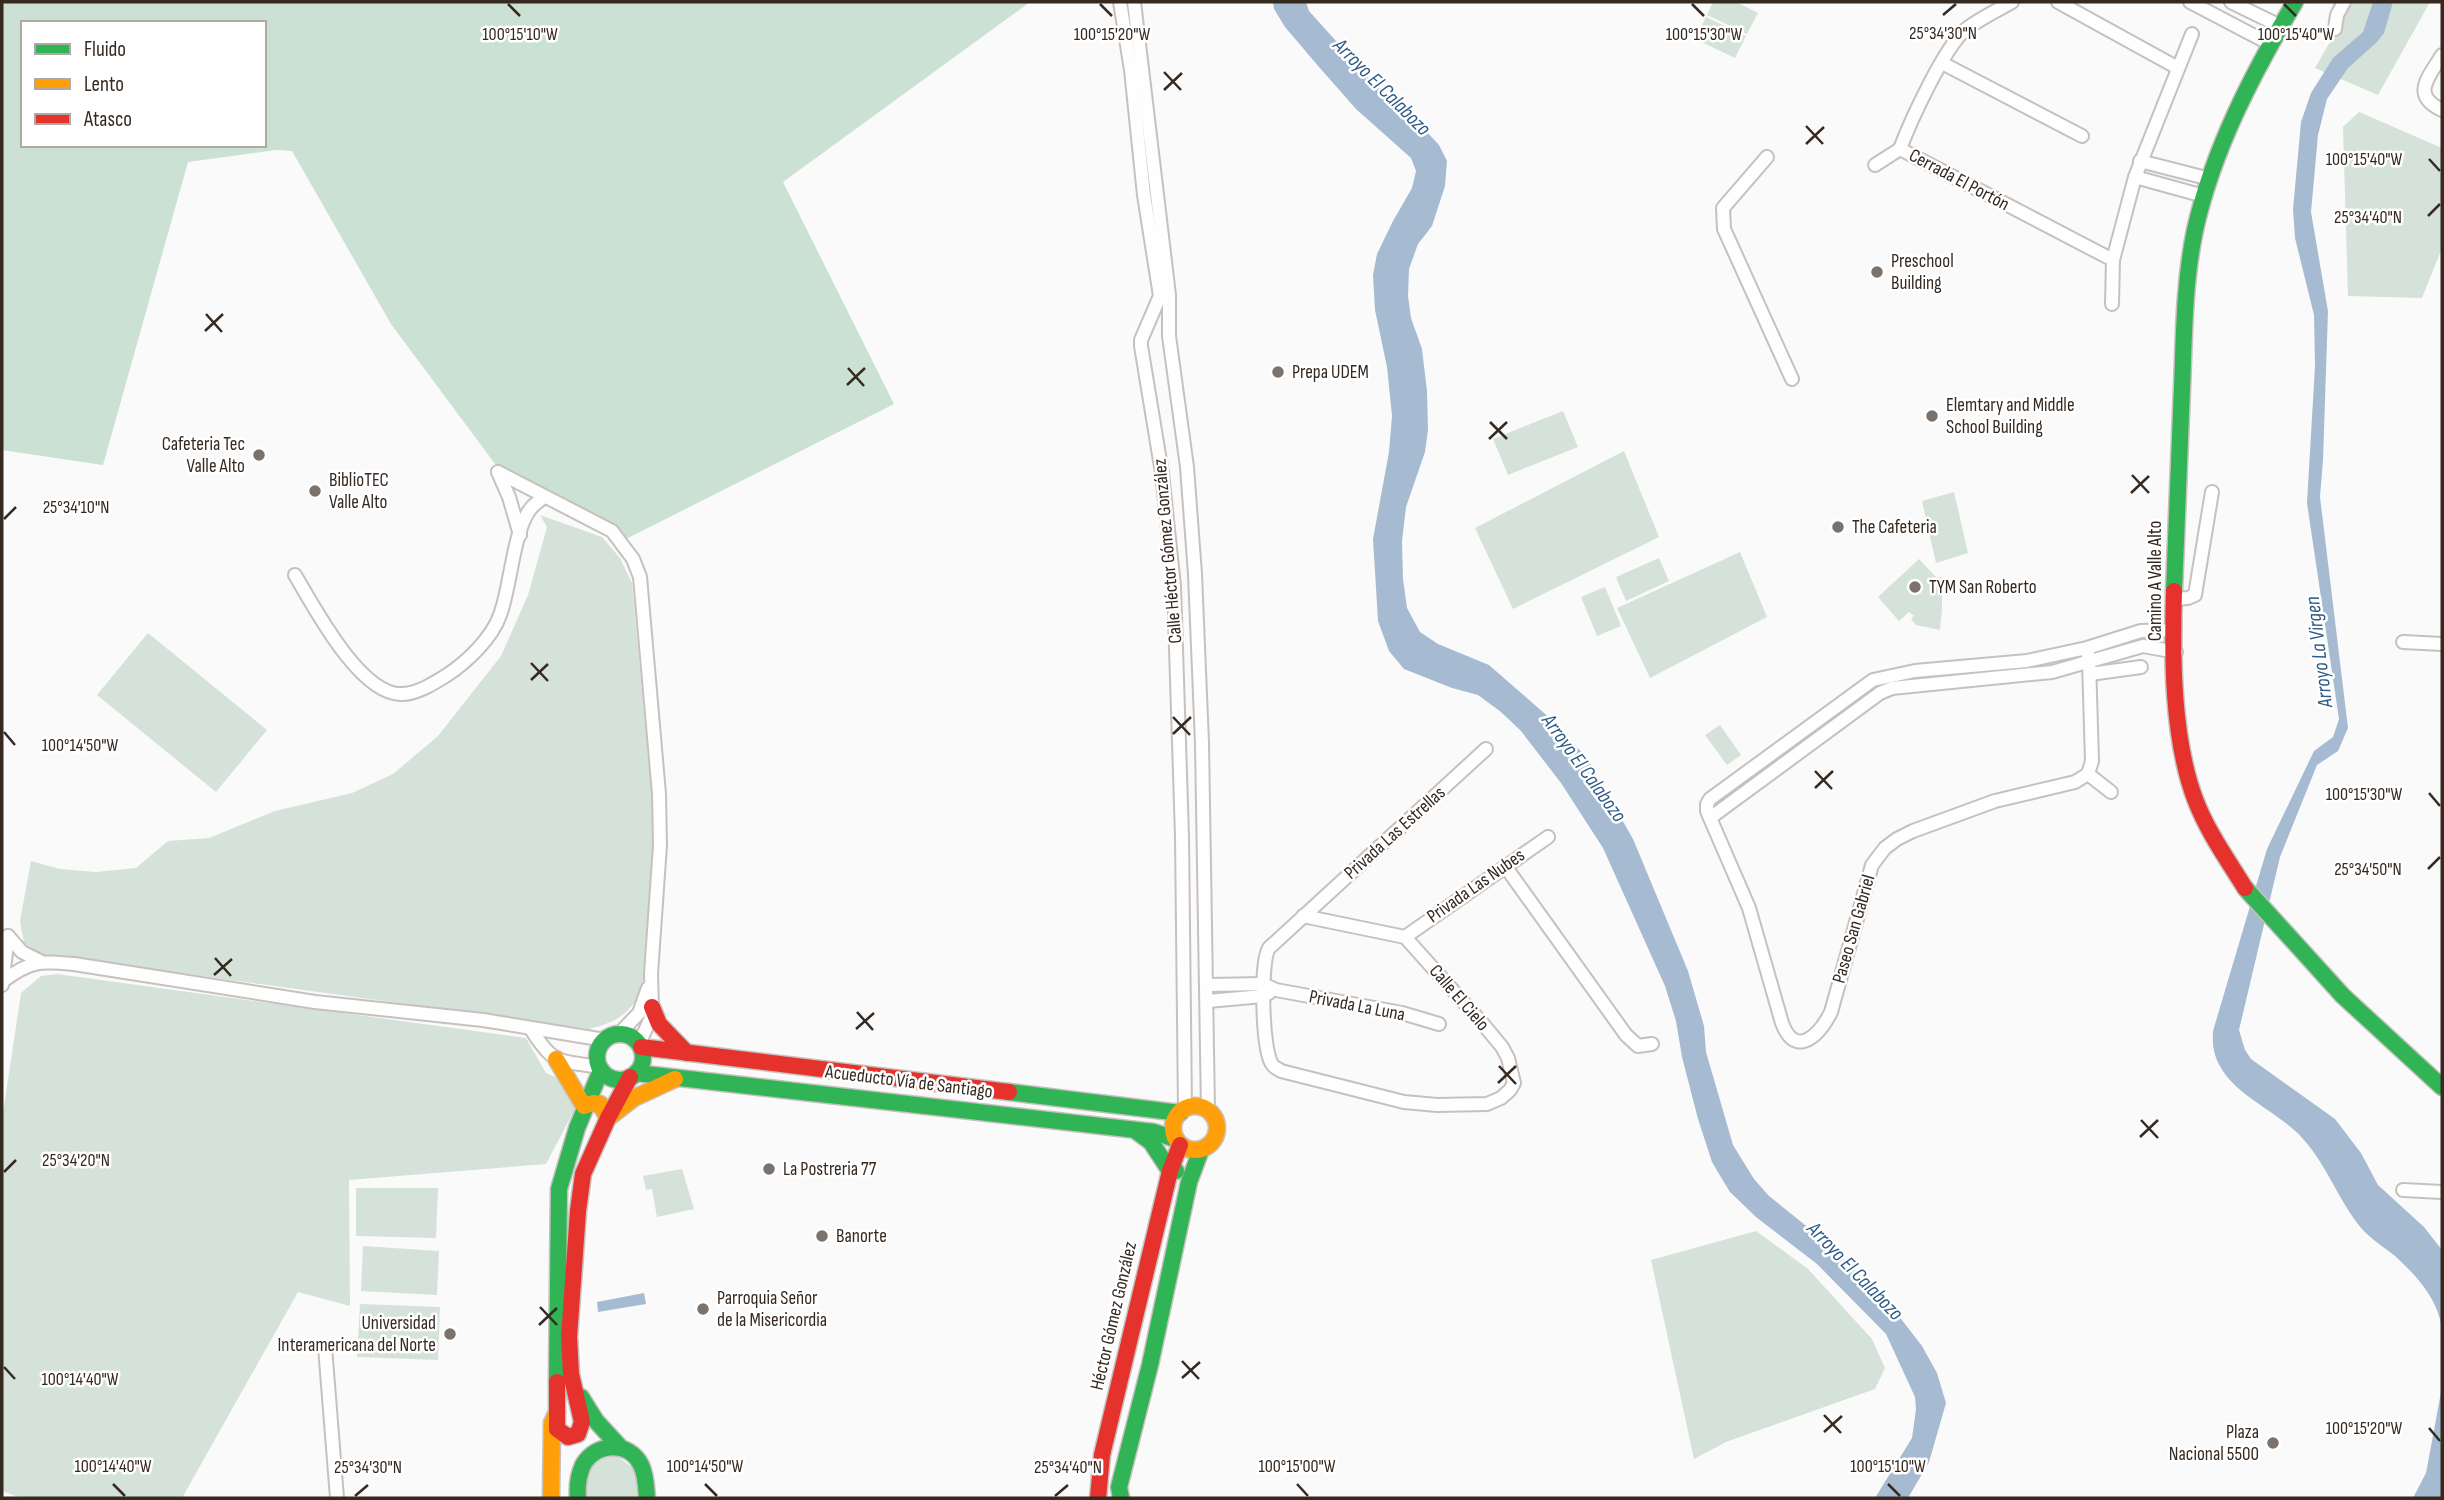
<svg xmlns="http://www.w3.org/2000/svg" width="2444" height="1500" viewBox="0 0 2444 1500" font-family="'Sofia Sans Condensed',sans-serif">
<rect width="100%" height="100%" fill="#fafafa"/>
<g fill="#d4e2d9">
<polygon points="1713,2 1736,2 1758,13 1747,34 1707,15"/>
<polygon points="2353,2 2430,2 2378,95 2315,68"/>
<polygon points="1706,17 1746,36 1735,58 1695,39"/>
<polygon points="2359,112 2442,148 2442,248 2422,298 2348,296 2343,127"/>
<polygon points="1563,411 1578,447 1508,475 1493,439"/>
<polygon points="1624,451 1659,537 1513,609 1475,528"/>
<polygon points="1954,492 1968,553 1936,563 1922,501"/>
<path d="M 540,515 L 602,537 L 620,558 L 632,583 L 655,832 L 642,992 C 626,1016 617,1022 589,1029 L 39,954 L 24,943 L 20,921 L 31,861 L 60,869 L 96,872 L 136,868 L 168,841 L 209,838 L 275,811 L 352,793 L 393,774 L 438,736 L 501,656 L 528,595 L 547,527 Z"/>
<polygon points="1740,552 1767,617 1650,678 1617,608"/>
<polygon points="1659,558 1669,581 1626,601 1616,577"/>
<polygon points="1919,559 1936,577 1942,577 1942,610 1940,630 1916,625 1911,619 1914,616 1909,612 1899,621 1878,597"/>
<polygon points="1605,587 1621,626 1597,636 1581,597"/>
<polygon points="148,633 267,730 216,792 97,695"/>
<polygon points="1720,725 1741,755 1727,765 1705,735"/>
<polygon points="57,974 526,1038 546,1073 562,1080 575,1097 574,1111 546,1164 349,1180 350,1306 298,1292 182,1498 21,1498 2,1491 2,1120 21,993 41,976"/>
<polygon points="682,1169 694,1209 657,1217 652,1189 646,1190 643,1176"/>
<polygon points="356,1188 438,1188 436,1238 356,1236"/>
<polygon points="1756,1231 1808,1269 1872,1339 1885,1368 1875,1389 1726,1442 1694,1459 1651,1260"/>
<polygon points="363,1246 439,1251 437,1295 361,1291"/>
<polygon points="360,1304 440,1307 438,1360 357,1357"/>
<polygon points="617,1456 634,1469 641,1498 586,1498 585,1470 595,1459"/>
</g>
<path fill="#cbe1d3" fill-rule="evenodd" d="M 2,2 L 1030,2 L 783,182 L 894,404 L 622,541 L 504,476 L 391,324 L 292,151 L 276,150 L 188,162 L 103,465 L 2,450 ZM 23,23 L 264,23 L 264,145 L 23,145 Z"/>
<g fill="#a6bbd1">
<polygon points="1273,2 1306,2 1309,11 1371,80 1425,130 1439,145 1447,161 1445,186 1432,226 1418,244 1409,269 1408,296 1411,318 1422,349 1427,391 1428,430 1425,452 1406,507 1402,541 1403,579 1407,608 1420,632 1438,644 1489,665 1552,720 1587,758 1633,839 1688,971 1704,1026 1706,1052 1733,1145 1754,1179 1769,1196 1836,1250 1898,1315 1922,1346 1937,1373 1946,1403 1929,1462 1908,1498 1875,1498 1912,1438 1916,1409 1915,1397 1886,1334 1817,1264 1756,1217 1730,1192 1722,1179 1712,1162 1698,1119 1682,1057 1676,1021 1665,986 1603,848 1561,783 1521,731 1501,712 1478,695 1452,688 1404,669 1389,651 1378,621 1373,539 1389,452 1392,416 1387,367 1375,310 1373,275 1377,254 1393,221 1412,188 1416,171 1411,158 1356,109 1319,67 1285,27 1274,9"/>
<path d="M 2373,2 L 2393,2 L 2384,33 L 2377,42 L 2348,68 L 2327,99 L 2318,135 L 2311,212 L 2328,311 L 2323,460 L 2320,497 L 2348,728 L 2338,751 L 2317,765 L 2280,857 L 2239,1030 L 2245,1050 L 2251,1059 L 2335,1119 L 2361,1153 L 2378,1185 L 2424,1227 L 2442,1250 L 2442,1331 C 2440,1301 2416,1275 2395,1256 C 2384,1247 2372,1240 2362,1229 C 2339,1202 2328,1167 2304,1140 C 2282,1114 2240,1098 2223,1071 C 2214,1058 2212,1046 2213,1031 L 2267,849 L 2314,751 L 2333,737 L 2339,719 L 2307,503 L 2315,366 L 2314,315 L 2295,238 L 2293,209 L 2301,122 L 2311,93 L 2333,58 L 2363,32 Z"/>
<polygon points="644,1293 646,1304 598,1312 597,1302"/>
<polygon points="2442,1387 2442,1498 2413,1498 2426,1473"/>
</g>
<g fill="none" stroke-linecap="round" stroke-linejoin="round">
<g stroke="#c7c1be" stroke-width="16">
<g id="street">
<polyline points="1120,2 1131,70 1144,195 1160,296 1141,340 1141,346 1162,473 1174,586 1182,836 1185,1109"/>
<polyline points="1134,2 1169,295 1169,336 1187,467 1195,574 1202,743 1208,1111"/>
<polyline points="2058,2 2178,68"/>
<polyline points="2190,2 2270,44"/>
<polyline points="2231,2 2280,26"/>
<polyline points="2335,29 2337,15 2344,2"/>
<path d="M 2442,55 C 2429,77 2410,95 2442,110"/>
<polyline points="1942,63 2082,136"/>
<polyline points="1900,149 2113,260"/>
<path d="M 1900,149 C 1910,122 1944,48 1965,30 C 1979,19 1996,11 2012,2"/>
<polyline points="1767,157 1723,208 1724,229 1792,379"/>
<polyline points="2140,161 2210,179"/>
<polyline points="1875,165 1900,149"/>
<polyline points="2135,177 2204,196"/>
<polyline points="2112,304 2113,260 2135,177 2192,34"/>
<polyline points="498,472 612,531 633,559 640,577 659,794 660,845 651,974 652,1007 650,1020 639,1044"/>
<polyline points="498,472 509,497 520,535"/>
<path d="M 295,575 C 314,607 361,697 403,694 C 419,693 434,683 447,675 C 467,662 492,638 500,615 C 511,587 513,528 532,507 C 535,504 540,500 544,497"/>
<polyline points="2174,599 2188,598 2195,595 2212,492"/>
<polyline points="2403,642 2442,644"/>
<path d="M 2087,648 L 2089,661 L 2092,761 L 2088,774 L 2075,782 L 1995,801 L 1913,831 L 1897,839 L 1885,848 L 1872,865 L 1831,1012 C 1820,1034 1796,1060 1782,1023 L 1749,908 L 1707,811 L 1707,804 L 1710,799 L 1873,680 L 1915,671 L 2027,661 L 2087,648 L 2141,631 L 2175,630"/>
<polyline points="2090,674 2141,667"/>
<polyline points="2088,774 2111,792"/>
<polyline points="1710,818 1880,693 1892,688 2052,672 2143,646 2176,652"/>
<polyline points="1505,866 1626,1035 1638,1046 1652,1044"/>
<path d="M 1303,916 L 1405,937 L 1483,1024 L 1502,1047 L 1508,1058 L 1514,1083 L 1510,1090 L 1501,1098 L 1487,1104 L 1437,1105 L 1404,1102 L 1281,1071 C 1277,1068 1274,1068 1272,1064 C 1262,1050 1260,962 1269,948 L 1486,749"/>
<polyline points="8,936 22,952 40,961"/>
<polyline points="1405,937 1548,837"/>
<path d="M 3,981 C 31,960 40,961 74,964 L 315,1002 L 483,1020 L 605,1040"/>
<polyline points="2,985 8,936"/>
<polyline points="1208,985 1263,984 1276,990 1402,1013 1439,1024"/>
<polyline points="1208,1001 1263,996 1269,993"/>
<path d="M 531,1029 C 554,1066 558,1060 599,1067"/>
<polyline points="619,1034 639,1013 648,988"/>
<polyline points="2403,1190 2442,1192"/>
<polyline points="325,1347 337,1498"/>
</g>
</g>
<g stroke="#c7c1be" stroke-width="19">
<g id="fast">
<path d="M 2174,591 C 2177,523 2179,456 2182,389 C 2184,336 2184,282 2195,230 C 2213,149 2253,73 2295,2"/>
<polyline points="2245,888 2343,996 2442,1087"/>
<circle cx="620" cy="1057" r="23"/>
<polyline points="636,1073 1154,1132 1175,1139"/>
<polyline points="1009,1092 1180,1113"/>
<polyline points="1136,1131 1151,1142 1170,1171 1176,1171"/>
<polyline points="557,1382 559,1189 577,1128 601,1070"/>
<polyline points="581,1397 596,1421 619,1446"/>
<path d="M 578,1498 C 577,1487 578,1476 583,1465 C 596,1442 629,1441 641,1465 C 646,1475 646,1487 647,1498"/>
<polyline points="1121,1498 1119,1487 1150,1365 1189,1182 1201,1150"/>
</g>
</g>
<g stroke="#c7c1be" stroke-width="19">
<g id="slow">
<polyline points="556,1059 584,1106 593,1103 600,1104 608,1118 634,1098 675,1079"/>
<circle cx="1195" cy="1128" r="22"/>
<polyline points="551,1498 552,1423 557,1412"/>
</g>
</g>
<g stroke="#c7c1be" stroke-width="19">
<g id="jam">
<path d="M 2174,591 C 2172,655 2172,738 2195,799 C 2207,831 2227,859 2245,888"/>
<polyline points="652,1007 659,1024 687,1053"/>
<polyline points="641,1047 1009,1092"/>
<polyline points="557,1382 557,1429 568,1437 578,1434 582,1422 571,1374 569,1337 578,1211 583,1174 608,1118 630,1077"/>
<polyline points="1098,1498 1102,1455 1170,1171 1180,1145"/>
</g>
</g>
<use href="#street" stroke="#fefefe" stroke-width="12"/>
<use href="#fast" stroke="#30b455" stroke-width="16"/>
<use href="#slow" stroke="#ff9f0a" stroke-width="16"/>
<use href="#jam" stroke="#e5322d" stroke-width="16"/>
</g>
<path fill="none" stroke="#362920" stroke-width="2.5" d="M 508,4 L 520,16M 1100,4 L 1112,16M 1692,4 L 1704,16M 2284,4 L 2296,16M 1943,15 L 1956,4M 1164,72 L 1181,90M 1164,90 L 1182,73M 1806,126 L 1823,144M 1806,144 L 1824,127M 2429,159 L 2440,171M 2428,216 L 2440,204M 206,314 L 222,332M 205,331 L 223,314M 848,368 L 864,386M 847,385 L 865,368M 1490,422 L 1507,439M 1489,439 L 1507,422M 2132,475 L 2149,493M 2131,493 L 2149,476M 4,519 L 16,507M 531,663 L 548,681M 531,680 L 548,664M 1173,717 L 1190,735M 4,732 L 15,745M 1173,734 L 1191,717M 1815,771 L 1832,789M 1815,788 L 1833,771M 2429,793 L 2440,806M 2428,869 L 2440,857M 215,958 L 231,976M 214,975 L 232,959M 857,1012 L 873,1030M 856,1029 L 874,1013M 1499,1066 L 1516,1084M 1498,1083 L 1516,1066M 2141,1120 L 2158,1138M 2140,1137 L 2158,1120M 4,1172 L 16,1160M 540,1307 L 557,1325M 539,1325 L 557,1308M 1182,1361 L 1199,1379M 4,1367 L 15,1379M 1182,1378 L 1200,1362M 1824,1415 L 1841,1433M 2429,1428 L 2440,1441M 1824,1432 L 1842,1416M 113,1484 L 125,1496M 705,1484 L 717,1496M 1297,1484 L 1308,1496M 1888,1484 L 1900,1496M 355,1496 L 368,1485M 1055,1496 L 1068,1485"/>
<g fill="#7b726c" stroke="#fff" stroke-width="2.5">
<circle cx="1877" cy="272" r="7"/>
<circle cx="1278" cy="372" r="7"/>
<circle cx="1932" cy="416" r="7"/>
<circle cx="259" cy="455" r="7"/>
<circle cx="315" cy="491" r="7"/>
<circle cx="1838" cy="527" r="7"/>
<circle cx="1915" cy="587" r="7"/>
<circle cx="769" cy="1169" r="7"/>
<circle cx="822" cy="1236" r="7"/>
<circle cx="703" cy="1309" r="7"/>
<circle cx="450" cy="1334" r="7"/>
<circle cx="2273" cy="1443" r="7"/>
</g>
<g text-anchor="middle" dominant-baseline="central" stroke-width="5" stroke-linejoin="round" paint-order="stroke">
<g font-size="19" fill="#362920" stroke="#fff">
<text transform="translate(1959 180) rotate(28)">Cerrada El Portón</text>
<text transform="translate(1168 551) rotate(-95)">Calle Héctor Gómez González</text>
<text transform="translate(2155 581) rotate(-90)">Camino A Valle Alto</text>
<text transform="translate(1395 833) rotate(-42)">Privada Las Estrellas</text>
<text transform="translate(1476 886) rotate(-35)">Privada Las Nubes</text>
<text transform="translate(1854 929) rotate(-74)">Paseo San Gabriel</text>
<text transform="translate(1459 998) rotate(49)">Calle El Cielo</text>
<text transform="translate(1357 1006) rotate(11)">Privada La Luna</text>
<text transform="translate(909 1082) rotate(7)">Acueducto Vía de Santiago</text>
<text transform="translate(1114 1316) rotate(-77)">Héctor Gómez González</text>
</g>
<g font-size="19" fill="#362920" stroke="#fff" text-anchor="start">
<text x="1891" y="261">Preschool<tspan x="1891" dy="22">Building</tspan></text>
<text x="1292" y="372">Prepa UDEM</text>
<text x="1946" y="405">Elemtary and Middle<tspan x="1946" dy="22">School Building</tspan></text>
<text x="245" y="444" text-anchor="end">Cafeteria Tec<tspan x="245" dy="22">Valle Alto</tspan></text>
<text x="329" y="480">BiblioTEC<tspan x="329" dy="22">Valle Alto</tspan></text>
<text x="1852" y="527">The Cafeteria</text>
<text x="1929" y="587">TYM San Roberto</text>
<text x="783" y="1169">La Postreria 77</text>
<text x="836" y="1236">Banorte</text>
<text x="717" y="1298">Parroquia Señor<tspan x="717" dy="22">de la Misericordia</tspan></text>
<text x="436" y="1323" text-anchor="end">Universidad<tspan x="436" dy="22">Interamericana del Norte</tspan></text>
<text x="2259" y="1432" text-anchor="end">Plaza<tspan x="2259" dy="22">Nacional 5500</tspan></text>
</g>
<g font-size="21" font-style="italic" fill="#2d5a86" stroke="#fff">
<text transform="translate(1382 87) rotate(45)">Arroyo El Calabozo</text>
<text transform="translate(2319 652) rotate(-97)">Arroyo La Virgen</text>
<text transform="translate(1584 768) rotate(54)">Arroyo El Calabozo</text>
<text transform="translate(1855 1271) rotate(46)">Arroyo El Calabozo</text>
</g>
</g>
<g font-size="18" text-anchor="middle" fill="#362920" stroke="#fff" stroke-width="5" stroke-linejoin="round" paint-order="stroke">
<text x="1943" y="39">25°34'30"N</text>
<text x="520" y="40">100°15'10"W</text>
<text x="1112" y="40">100°15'20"W</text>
<text x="1704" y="40">100°15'30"W</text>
<text x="2296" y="40">100°15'40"W</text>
<text x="2364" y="165">100°15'40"W</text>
<text x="2368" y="223">25°34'40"N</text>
<text x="76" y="513">25°34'10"N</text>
<text x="80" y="751">100°14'50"W</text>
<text x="2364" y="800">100°15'30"W</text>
<text x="2368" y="875">25°34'50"N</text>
<text x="76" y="1166">25°34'20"N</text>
<text x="80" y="1385">100°14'40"W</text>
<text x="2364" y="1434">100°15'20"W</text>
<text x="113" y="1472">100°14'40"W</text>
<text x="705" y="1472">100°14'50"W</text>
<text x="1297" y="1472">100°15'00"W</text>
<text x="1888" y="1472">100°15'10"W</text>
<text x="368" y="1473">25°34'30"N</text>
<text x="1068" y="1473">25°34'40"N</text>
</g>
<rect width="2444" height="1500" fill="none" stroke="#362920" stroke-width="7"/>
<rect x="21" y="21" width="245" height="126" fill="#ffffff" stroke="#afa9a6" stroke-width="2"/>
<rect x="35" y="44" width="35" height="10" fill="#30b455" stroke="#afa9a6" stroke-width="2"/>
<text x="84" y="56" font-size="21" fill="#362920">Fluido</text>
<rect x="35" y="79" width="35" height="10" fill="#ff9f0a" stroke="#afa9a6" stroke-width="2"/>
<text x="84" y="91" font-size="21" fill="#362920">Lento</text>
<rect x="35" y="114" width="35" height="10" fill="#e5322d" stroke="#afa9a6" stroke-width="2"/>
<text x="84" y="126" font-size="21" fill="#362920">Atasco</text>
</svg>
